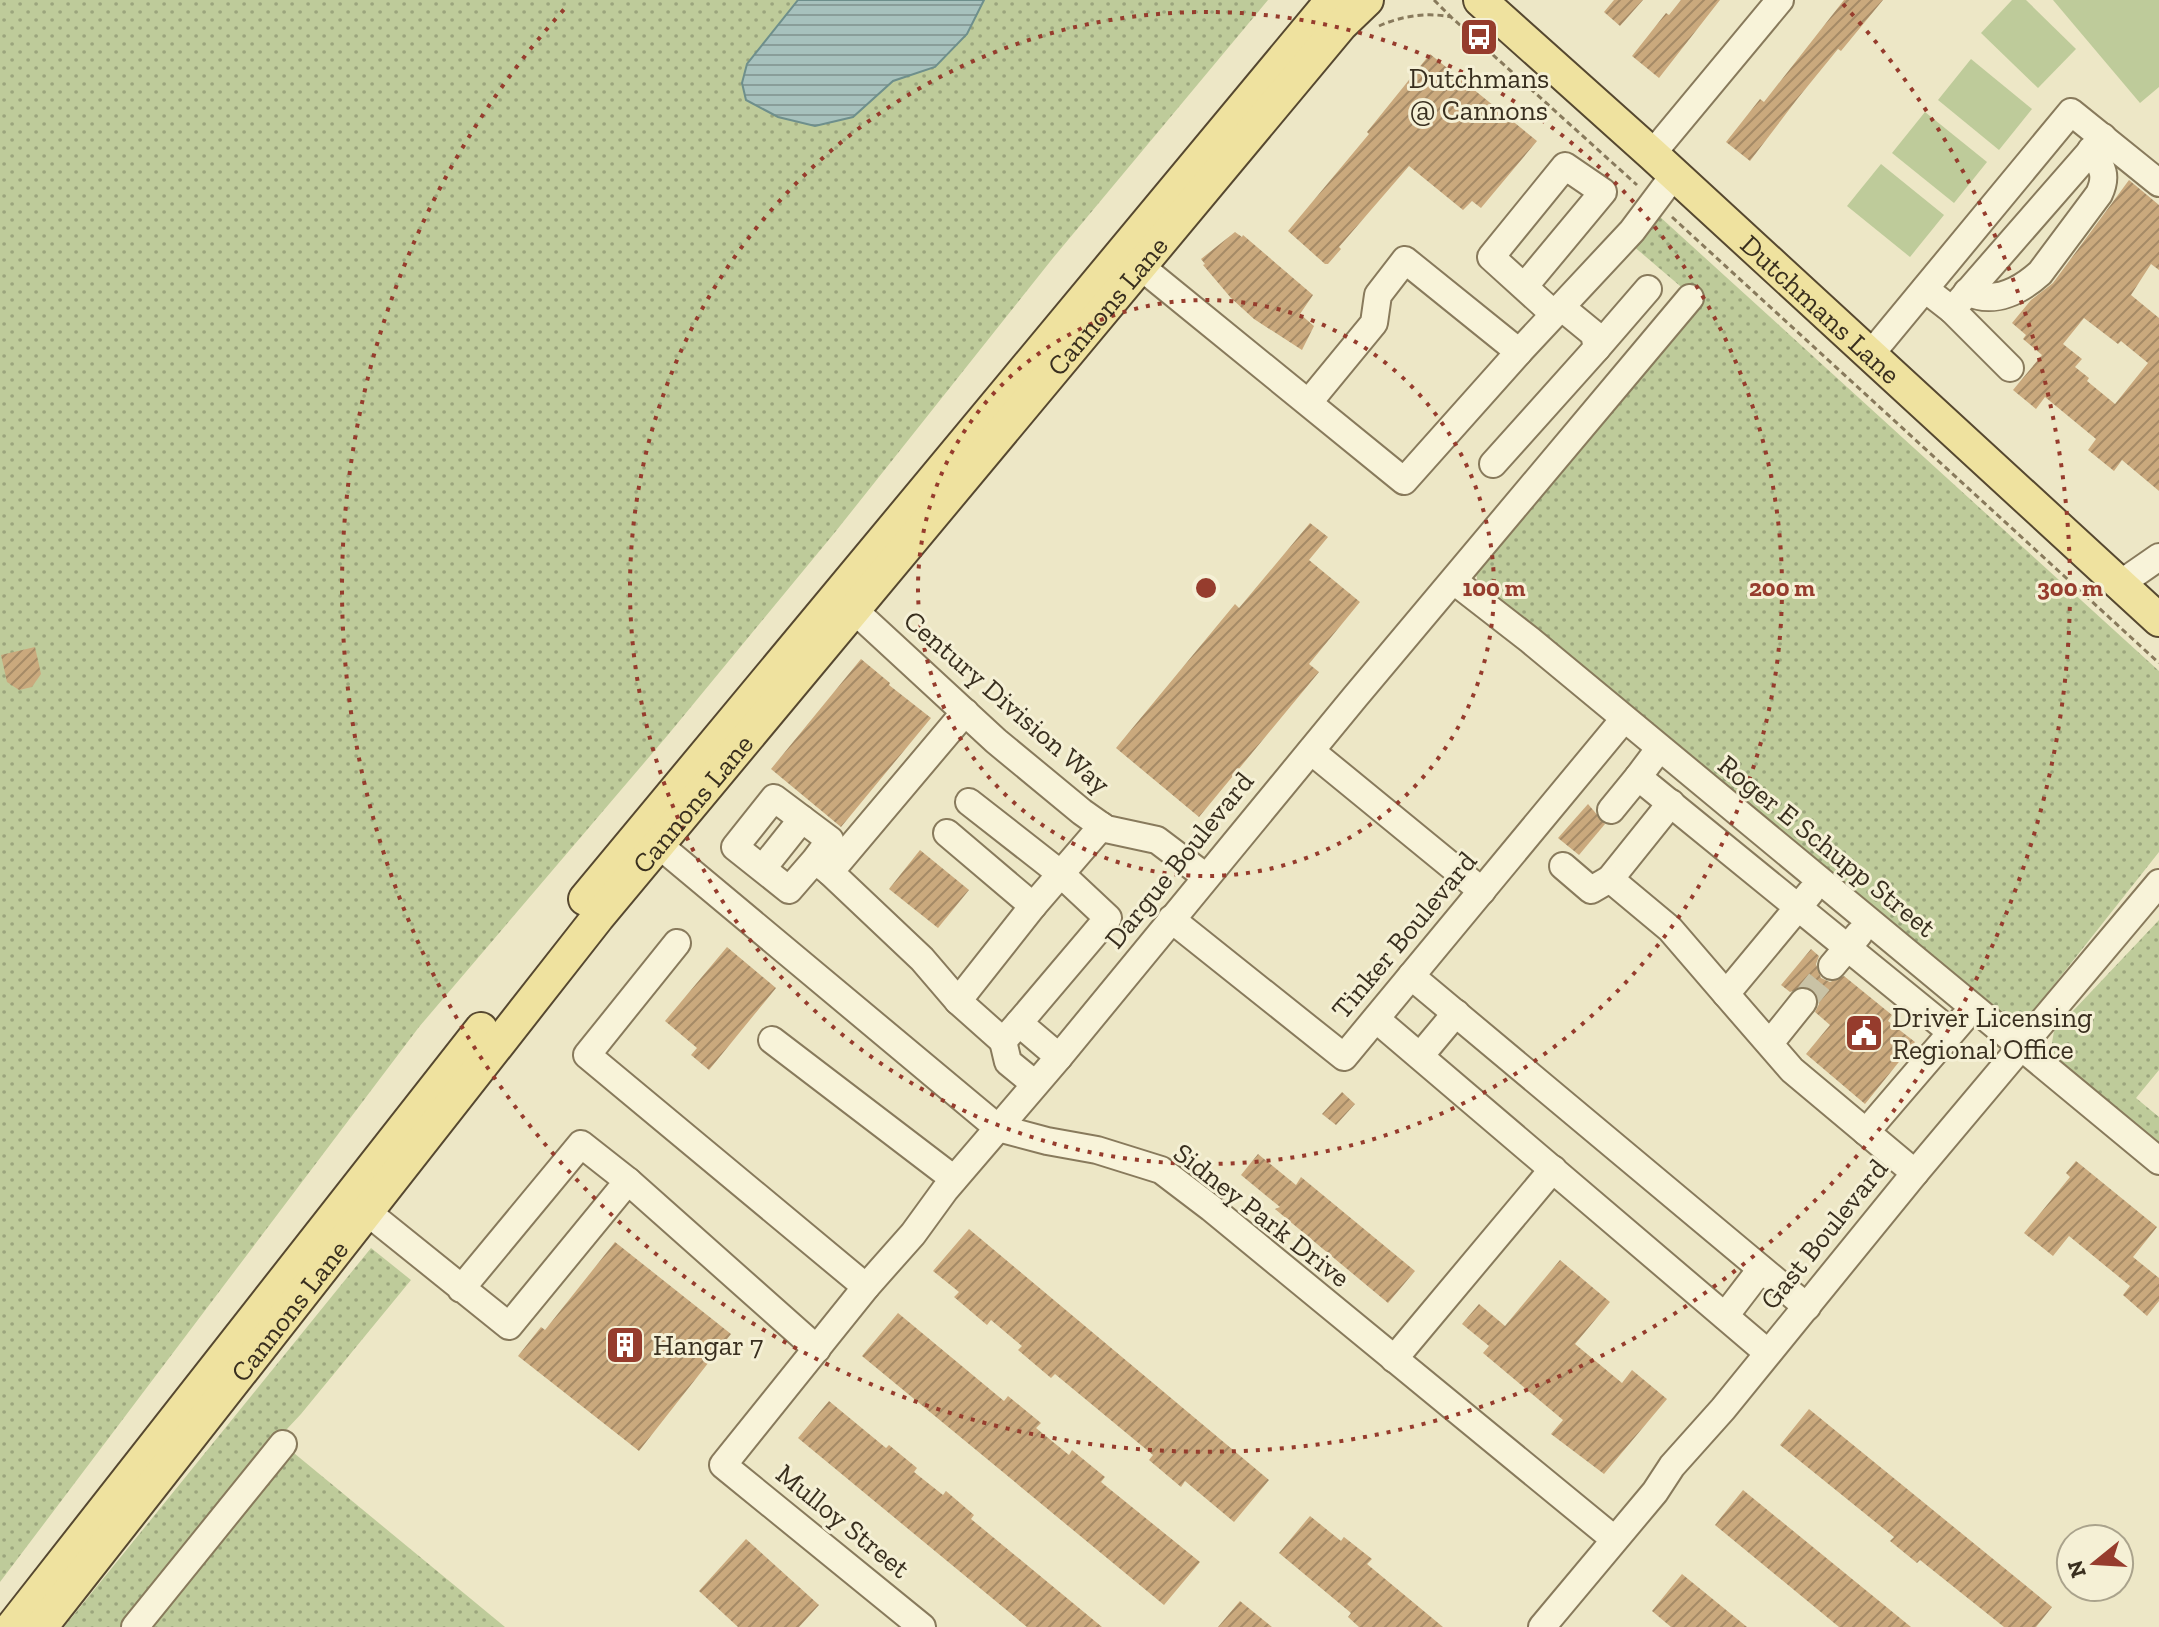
<svg xmlns="http://www.w3.org/2000/svg" width="2159" height="1627" viewBox="0 0 2159 1627" font-family="'Zilla Slab',serif">
<defs>
<pattern id="grass-dots" width="8" height="8" patternUnits="userSpaceOnUse" patternTransform="scale(2)"><rect width="8" height="8" fill="#becb9a"/><path d="M2 2h.1M6 6h.1" fill="none" stroke="#9ba57d" stroke-width="1.8" stroke-linecap="round"/></pattern>
<pattern id="water-rules" width="6" height="5" patternUnits="userSpaceOnUse" patternTransform="scale(2)"><rect width="6" height="5" fill="#a7c1bd"/><path d="M0 2.5h6" fill="none" stroke="#899d99"/></pattern>
<pattern id="building-hatch" width="6" height="6" patternUnits="userSpaceOnUse" patternTransform="scale(2)"><rect width="6" height="6" fill="#caa97d"/><path d="M-1 1l2-2M0 6l6-6M5 7l2-2" fill="none" stroke="#a58a66"/></pattern>
</defs>
<rect width="100%" height="100%" fill="#ede7c6"/>
<g fill="url(#grass-dots)">
<polygon points="0,0 1268,0 1053,258 836,531 667,736 419,1027 0,1582"/>
<polygon points="1659,216 2159,671 2159,852 2011,1039 1481,592 1475,571 1693,297 1632,245"/>
<polygon points="2159,920 2159,1070 2136,1098 2159,1117 2159,1152 2049,1060 2054,1031"/>
<polygon points="371,1248 411,1280 301,1414 257,1461 127,1627 64,1627"/>
<polygon points="283,1444 505,1627 140,1627"/>
</g>
<g fill="#becb9a">
<polygon points="2012,0 2026,0 2076,49 2038,88 1981,33"/>
<polygon points="2053,0 2159,0 2159,87 2140,103"/>
<polygon points="1971,59 2032,109 1999,150 1938,100"/>
<polygon points="1925,112 1987,162 1954,203 1892,153"/>
<polygon points="1881,164 1944,215 1910,257 1847,206"/>
</g>
<polygon fill="url(#water-rules)" stroke="#6e8f8c" stroke-width="2" points="798,0 984,0 967,34 935,67 893,81 853,117 815,126 778,117 746,100 742,83 747,64"/>
<g fill="url(#building-hatch)" fill-rule="evenodd">
<polygon points="1614,0 1643,0 1620,26 1604,12"/>
<polygon points="1681,0 1720,0 1659,78 1632,56 1666,13 1669,15"/>
<polygon points="1844,0 1883,0 1841,51 1838,49 1798,98 1750,161 1726,142 1760,99 1764,102"/>
<polygon points="1430,54 1537,141 1481,208 1472,201 1463,210 1409,166 1339,247 1341,249 1328,264 1325,264 1288,231 1369,134 1367,132"/>
<path d="M 2129,180 L 2159,205 L 2159,270 L 2151,264 L 2131,295 L 2159,318 L 2159,491 L 2122,460 L 2114,471 L 2088,450 L 2096,439 L 2045,397 L 2036,409 L 2013,390 L 2042,355 L 2023,339 L 2026,335 L 2012,323 L 2031,300 L 2053,283 ZM 2084,318 L 2118,344 L 2121,341 L 2148,363 L 2115,404 L 2087,381 L 2089,378 L 2075,367 L 2082,359 L 2063,344 Z"/>
<polygon points="1235,232 1242,237 1243,235 1313,295 1300,314 1314,326 1302,350 1254,319 1231,298 1203,265 1205,264 1201,259"/>
<polygon points="1310,523 1328,537 1309,560 1360,602 1309,664 1319,672 1199,817 1116,748 1235,604 1239,608"/>
<polygon points="35,647 41,674 32,687 19,690 7,682 1,655"/>
<polygon points="861,659 890,683 889,685 931,718 841,827 771,769"/>
<polygon points="1588,804 1605,824 1579,855 1558,838"/>
<polygon points="920,850 969,890 938,928 889,889"/>
<polygon points="727,947 776,988 709,1070 691,1055 697,1048 665,1021"/>
<polygon points="1811,949 1819,956 1816,964 1821,978 1830,982 1844,976 1892,1015 1888,1021 1915,1042 1865,1104 1806,1054 1830,1025 1815,1012 1819,1004 1814,990 1805,986 1790,992 1781,985"/>
<polygon points="1342,1092 1355,1104 1336,1125 1322,1114"/>
<polygon points="1258,1154 1296,1185 1301,1177 1415,1271 1388,1303 1275,1209 1280,1207 1241,1175"/>
<polygon points="2076,1161 2157,1227 2133,1257 2159,1278 2159,1301 2147,1316 2123,1295 2130,1286 2069,1236 2053,1256 2024,1233 2070,1177 2066,1173"/>
<polygon points="969,1229 1269,1480 1234,1522 1185,1481 1181,1487 1149,1460 1153,1455 1055,1374 1051,1378 1018,1350 1022,1346 991,1320 987,1325 954,1297 959,1292 933,1271"/>
<polygon points="615,1242 731,1334 639,1451 518,1356 541,1327 545,1330"/>
<polygon points="1560,1260 1610,1302 1575,1344 1622,1383 1632,1370 1667,1399 1604,1474 1551,1434 1563,1420 1483,1353 1489,1346 1462,1324 1479,1304 1505,1326"/>
<polygon points="898,1313 1004,1401 1008,1396 1041,1423 1036,1428 1069,1455 1072,1450 1105,1477 1101,1482 1200,1562 1164,1605 862,1356"/>
<polygon points="829,1401 886,1448 889,1445 917,1468 914,1472 943,1495 946,1491 974,1515 971,1519 1102,1627 1027,1627 798,1438"/>
<polygon points="1809,1409 2052,1607 2036,1627 2004,1627 1920,1560 1917,1563 1890,1541 1894,1537 1780,1445"/>
<polygon points="1743,1490 1911,1627 1839,1627 1715,1525"/>
<polygon points="1310,1516 1341,1541 1344,1537 1372,1559 1367,1564 1443,1627 1359,1627 1348,1617 1351,1613 1279,1553"/>
<polygon points="746,1539 819,1605 799,1627 738,1627 699,1591"/>
<polygon points="1682,1574 1747,1627 1671,1627 1652,1611"/>
<polygon points="1240,1601 1272,1627 1218,1627"/>
</g>
<g fill="none" stroke-linecap="round" stroke-linejoin="round">
<polyline stroke="#c9c2a5" stroke-width="26" stroke-dasharray="26 13" stroke-linecap="butt" points="1803,1002 1832,966"/>
<g stroke="#887a5c" stroke-width="30">
<g id="minor">
<polyline points="1652,154 1780,0"/>
<polyline points="1140,266 1404,481 1519,352 1632,231 1674,175"/>
<polyline points="1524,287 1603,192 1565,166 1491,257 1554,314"/>
<polyline points="1925,289 1952,310 2103,137"/>
<path d="M 1967,292 C 1994,305 2020,291 2040,273 L 2099,194 C 2108,175 2102,167 2091,150"/>
<polyline points="1952,310 2010,368"/>
<polyline points="1597,348 1648,289"/>
<polyline points="1870,355 2071,112 2159,183"/>
<polyline points="1309,402 1374,323 1378,295 1405,260 1519,352"/>
<polyline points="1493,464 1597,348 1594,334 1561,307"/>
<polyline points="1454,581 1530,640 2159,1161"/>
<polyline points="2120,584 2159,557"/>
<polyline points="854,610 996,741 1082,812 1106,829 1157,840 1206,877"/>
<polyline points="1659,749 1638,777 1951,1032"/>
<polyline points="1311,751 1482,891"/>
<polyline points="969,802 1061,874 1108,918 1019,1023"/>
<polyline points="1671,803 1610,879 1670,929 1726,994"/>
<polyline points="1611,810 1638,777"/>
<polyline points="947,833 1033,906"/>
<polyline points="659,845 998,1128 1047,1141 1097,1150 1161,1170 1211,1208 1614,1539"/>
<polyline points="815,860 789,890 735,847 774,798 830,840 815,860 830,872"/>
<polyline points="1563,866 1591,890 1610,879"/>
<polyline points="763,868 802,819"/>
<polyline points="1810,893 1726,994 1792,1070 1915,1173"/>
<polyline points="1171,919 1344,1057 1624,719"/>
<polyline points="677,943 587,1055 866,1287"/>
<polyline points="1832,966 1859,934"/>
<polyline points="1411,976 1807,1307"/>
<polyline points="958,1001 922,959 830,872 965,712"/>
<polyline points="1376,1019 1768,1353"/>
<polyline points="772,1040 954,1179"/>
<polyline points="1003,1041 1008,1062 1035,1084"/>
<polyline points="1770,1043 1803,1002"/>
<polyline points="1420,1056 1456,1013"/>
<polyline points="1059,1057 1019,1023 1003,1041 958,1001 1033,906 1102,826"/>
<polyline points="1866,1132 1963,1019"/>
<polyline points="628,1181 817,1349"/>
<polyline points="366,1211 509,1326 628,1181 581,1144 461,1289"/>
<polyline points="1725,1316 1761,1269"/>
<polyline points="1394,1359 1553,1169"/>
<polyline points="135,1627 283,1444"/>
<polyline points="922,1627 723,1465 866,1287 913,1234 945,1190 1059,1057 1355,697 1690,298"/>
<polyline points="1542,1627 1655,1492 1672,1466 1723,1409 1915,1173 2159,883"/>
</g>
</g>
<g stroke="#564830" stroke-width="36">
<g id="major">
<path id="s1" d="M 1480,0 L 1652,154 L 2159,620"/>
<polyline points="585,899 1332,0"/>
<polyline points="12,1627 481,1029"/>
<path id="s2" d="M 41,1627 L 598,917 L 1341,25 L 1367,0"/>
</g>
</g>
<g stroke="#887a5c" stroke-width="3" stroke-dasharray="6 4" stroke-linecap="butt">
<polyline points="1434,0 1451,17"/>
<path d="M 1379,26 C 1401,16 1427,12 1451,17 L 1637,185"/>
<polyline points="1672,217 2159,663"/>
</g>
<use href="#minor" stroke="#f8f3d9" stroke-width="26"/>
<use href="#major" stroke="#efe29f" stroke-width="32"/>
</g>
<g fill="none" stroke="#963c2d" stroke-width="4" stroke-dasharray="4 8">
<circle cx="1206" cy="588" r="288"/>
<circle cx="1206" cy="588" r="576"/>
<path d="M1843 4A864 864 0 1 1 569 4"/>
</g>
<defs>
<g id="bus-square" transform="scale(2)"><rect x="-9" y="-9" width="18" height="18" rx="4" fill="#963c2d" stroke="#f5f0d5"/><path d="M-5-6H5V4H4V6H2V4H-2V6H-4V4H-5ZM-3.5-4V0h7V-4ZM-3.5 1.2v1.5H-2V1.2ZM2 1.2v1.5H3.5V1.2Z" fill="#fff"/></g>
<g id="civic-square" transform="scale(2)"><rect x="-9" y="-9" width="18" height="18" rx="4" fill="#963c2d" stroke="#f5f0d5"/><path d="M-.6-6.5H3V-4.5H.6V-3L4-1V1h2V6H-6V1h2V-1L-.6-3ZM-1.2 2.5V6h2.4V2.5Z" fill="#fff"/></g>
<g id="building-square" transform="scale(2)"><rect x="-9" y="-9" width="18" height="18" rx="4" fill="#963c2d" stroke="#f5f0d5"/><path d="M-4-6H4V6H1V3H-1V6H-4ZM-2.5-4.3h1.7v1.8h-1.7ZM.8-4.3h1.7v1.8H.8ZM-2.5-1h1.7V.8h-1.7ZM.8-1h1.7V.8H.8Z" fill="#fff"/></g>
</defs>
<g fill-rule="evenodd">
<use href="#bus-square" x="1479" y="37"/>
<use href="#civic-square" x="1864" y="1033"/>
<use href="#building-square" x="625" y="1345"/>
</g>
<g text-anchor="middle" dominant-baseline="central" stroke-width="6" stroke-linejoin="round" paint-order="stroke">
<g font-size="28" fill="#392f1f" stroke="#f5f0d5" text-anchor="start">
<text x="1479" y="78" text-anchor="middle">Dutchmans<tspan x="1479" dy="32">@ Cannons</tspan></text>
<text x="1892" y="1017">Driver Licensing<tspan x="1892" dy="32">Regional Office</tspan></text>
<text x="653" y="1345">Hangar 7</text>
</g>
<g font-size="28" fill="#392f1f" stroke="#f5f0d5">
<text stroke="none"><textPath href="#s2" startOffset="1698">Cannons Lane</textPath></text>
<text stroke="none"><textPath href="#s1" startOffset="460">Dutchmans Lane</textPath></text>
<text transform="translate(1007 702) rotate(41)">Century Division Way</text>
<text stroke="none"><textPath href="#s2" startOffset="1050">Cannons Lane</textPath></text>
<text transform="translate(1827 846) rotate(39)">Roger E Schupp Street</text>
<text transform="translate(1179 860) rotate(-51)">Dargue Boulevard</text>
<text transform="translate(1404 935) rotate(-50)">Tinker Boulevard</text>
<text transform="translate(1262 1215) rotate(38)">Sidney Park Drive</text>
<text transform="translate(1824 1234) rotate(-51)">Gast Boulevard</text>
<text stroke="none"><textPath href="#s2" startOffset="402">Cannons Lane</textPath></text>
<text transform="translate(843 1521) rotate(39)">Mulloy Street</text>
</g>
</g>
<circle cx="1206" cy="588" r="12" fill="#963c2d" stroke="#f5f0d5" stroke-width="4"/>
<g font-size="24" text-anchor="middle" font-weight="bold" fill="#963c2d" stroke="#f5f0d5" stroke-width="6" stroke-linejoin="round" paint-order="stroke">
<text x="1494" y="596">100 m</text>
<text x="1782" y="596">200 m</text>
<text x="2070" y="596">300 m</text>
</g>
<g transform="translate(2095 1563) rotate(252)"><circle r="38" fill="#f5f0d5" stroke="#aaa38c" stroke-width="2"/>
<path d="M0-6L14 30L0 20L-14 30Z" fill="#963c2d"/>
<text y="-12" font-size="22" font-weight="bold" text-anchor="middle" fill="#392f1f">N</text>
</g>
</svg>
